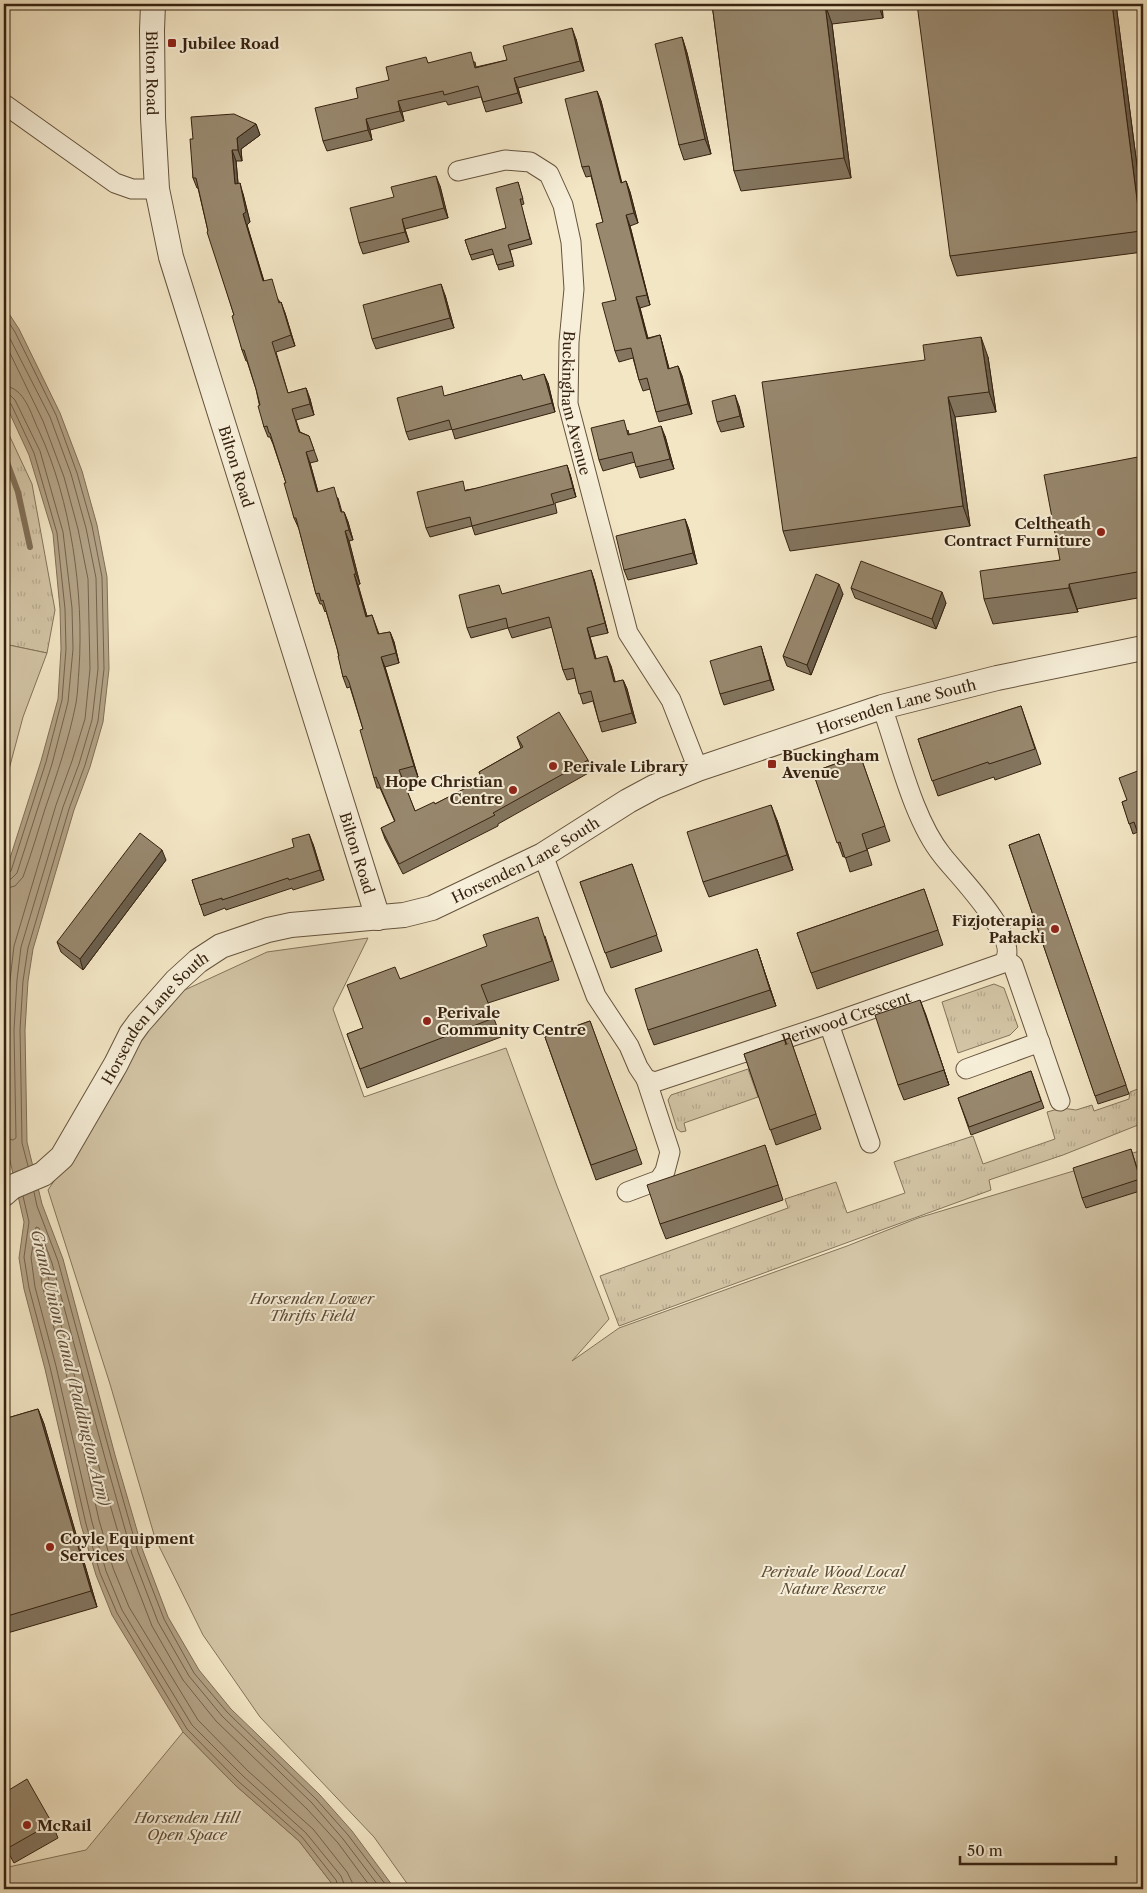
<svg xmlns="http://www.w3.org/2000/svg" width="1147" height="1893" viewBox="0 0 1147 1893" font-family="'Libre Caslon Text',serif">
<defs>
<pattern id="grass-tufts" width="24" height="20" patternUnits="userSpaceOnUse" patternTransform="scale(1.25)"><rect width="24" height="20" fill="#d3c5a6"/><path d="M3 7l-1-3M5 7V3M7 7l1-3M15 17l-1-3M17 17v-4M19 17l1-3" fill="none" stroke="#b6a98e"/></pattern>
</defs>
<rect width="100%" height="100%" fill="#f3e6c5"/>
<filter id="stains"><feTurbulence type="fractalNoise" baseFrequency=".004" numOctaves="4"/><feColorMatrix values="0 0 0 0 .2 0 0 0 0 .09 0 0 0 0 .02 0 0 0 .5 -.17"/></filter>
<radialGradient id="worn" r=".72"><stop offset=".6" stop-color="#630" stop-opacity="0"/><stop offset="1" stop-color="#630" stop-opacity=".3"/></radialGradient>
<g fill="url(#grass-tufts)" stroke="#84745b">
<polygon points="4,424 32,484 55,610 47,653 4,644"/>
<polygon points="994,984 1004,988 1018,1027 1010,1035 958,1053 942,1002"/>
<polygon points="748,1069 758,1097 684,1123 686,1131 681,1132 677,1129 668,1100 671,1095"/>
<polygon points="1143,1087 1143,1123 1063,1155 989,1180 991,1190 619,1326 600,1276 788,1208 785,1199 836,1182 847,1213 905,1193 894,1162 973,1136 983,1164 1055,1139 1047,1112 1062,1108 1076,1110 1092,1105 1094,1111 1129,1099 1130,1092"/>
</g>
<g fill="#d3c5a6" stroke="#84745b">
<polygon points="4,644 47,653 23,717 4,788"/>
<polygon points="368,938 333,1009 364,1097 506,1048 557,1186 609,1319 572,1361 619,1328 847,1246 918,1218 1143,1150 1143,1889 411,1889 374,1837 260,1717 203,1635 155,1538 110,1384 48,1190 121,1081 141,1038 176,994 267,952"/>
<polygon points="183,1732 235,1785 299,1841 336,1889 4,1889 4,1868 86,1850"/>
</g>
<polygon fill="#b3a387" stroke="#816f57" points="4,306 19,329 60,413 82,471 97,525 107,577 109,669 103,722 90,767 74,810 33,949 28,981 25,1030 27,1142 42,1204 63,1259 115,1455 143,1551 168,1617 199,1670 231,1709 320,1795 352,1831 395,1889 336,1889 299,1841 235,1785 183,1732 112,1615 96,1575 81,1525 45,1369 24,1289 19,1258 24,1222 8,1152 4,1147 4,877 41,761 58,699 61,649 60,609 53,534 29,455 4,401"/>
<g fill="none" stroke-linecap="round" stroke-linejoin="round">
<g stroke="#74624c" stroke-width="1">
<polyline points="4,315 15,332 56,415 77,473 92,526 102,577 104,669 98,721 85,765 69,809 28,948 23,981 20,1030 21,1083 22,1143 28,1166"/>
<polyline points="4,327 50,417 71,474 86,528 96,578 98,669 92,720 79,764 63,807 21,947 17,980 14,1030 16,1138 13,1140 4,1138"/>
<polyline points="4,341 43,421 64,477 78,529 88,579 90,669 85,719 72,761 56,805 14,946 10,980 7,1030 8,1128 4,1130"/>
<path d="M 4,386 C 25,387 31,415 39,431 C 71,500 84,593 79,669 C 78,680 78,692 76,703 C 69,739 57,774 45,809 C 38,831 31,855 23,877 L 15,886 L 4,889"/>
<polyline points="4,394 10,395 15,400 40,451 63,532 72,608 73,649 68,702 52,764 17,873 11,879 4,881"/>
<polyline points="4,400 11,404 34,453 57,533 65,609 66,649 62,700 46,762 11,871 8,874 4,875"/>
<polyline points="34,1192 37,1206 58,1261 111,1457 138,1552 164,1619 194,1673 227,1712 316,1799 348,1835 389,1889"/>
<polyline points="23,1196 29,1222 24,1257 29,1288 50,1367 86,1524 100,1573 117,1613 187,1729 238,1781 302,1837 336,1880 339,1889"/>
<polyline points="346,1889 341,1876 306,1833 243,1776 192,1725 122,1610 106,1571 92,1522 56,1366 35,1287 31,1257 36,1227 39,1228 52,1263 105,1458 132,1554 158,1622 189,1676 222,1716 312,1803 343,1839 381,1889"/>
<polyline points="353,1889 352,1882 347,1872 313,1829 248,1771 198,1720 129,1607 113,1568 99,1520 64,1364 42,1285 39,1261 40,1259 43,1260 45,1265 97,1460 125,1556 152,1626 183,1680 216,1721 307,1809 338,1843 372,1889"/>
</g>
<polyline stroke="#816f57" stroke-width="6" points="4,454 18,492 30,547"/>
<g stroke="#65533d" stroke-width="21">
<g id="minor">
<polyline points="4,104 115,183 132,189 157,189"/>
<path id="s1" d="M 458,171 L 505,160 L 530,162 L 549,174 L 563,205 L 571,242 L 574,289 L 569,342 L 568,404 L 628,633 L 671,700 L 698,769"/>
<path id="s2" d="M 543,855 L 596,996 L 629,1046 L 638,1067 L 646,1079 L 655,1082 L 829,1024 L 1003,963 C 1024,940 956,874 942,855 C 913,819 898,752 882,707"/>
<polyline points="1006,960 1013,965 1060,1101"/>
<polyline points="829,1024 870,1143"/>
<polyline points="966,1069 1040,1042"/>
<polyline points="627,1192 659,1180 665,1171 670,1152 646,1079"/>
</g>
</g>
<g stroke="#65533d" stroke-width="26">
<g id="tertiary">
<path id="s3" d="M 153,4 L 152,30 L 153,118 L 157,189 L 171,257 L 378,918"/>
<path id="s4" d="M 4,1194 L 12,1187 L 43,1174 L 62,1157 L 116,1064 L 131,1034 L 139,1023 L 176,981 L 198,961 L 221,946 L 268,930 L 291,925 L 404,915 L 432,908 L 543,855 L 628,801 L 654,787 L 698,769 L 882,707 L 997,678 L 1143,648"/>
</g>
</g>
<use href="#minor" stroke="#f7efd9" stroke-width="19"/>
<use href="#tertiary" stroke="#f7efd9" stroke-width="24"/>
</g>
<g fill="#83755f" stroke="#362210">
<polygon points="712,4 882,4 883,18 832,24 851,178 741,191 734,171"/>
<polygon points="1116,4 1143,212 1143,252 957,276 950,256"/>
<polygon points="682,37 687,53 711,154 684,160 679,145"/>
<polygon points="576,39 584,71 518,88 522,103 486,112 481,97 448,105 446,101 402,112 404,121 370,130 372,140 327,151 323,141 358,98 389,80 428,63 475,62 476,67 507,60"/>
<polygon points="597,91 601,101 622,183 626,181 630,192 638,223 630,226 650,305 640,308 648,338 660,335 663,346 669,369 678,366 682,376 692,414 659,422 656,412 650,389 643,391 639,380 633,358 619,362 615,351 616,300 603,222 591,176 586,177 582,167"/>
<polygon points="256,124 260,135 241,149 242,161 236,161 238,183 243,194 250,222 247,225 264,281 280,302 285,313 295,346 276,352 288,393 306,388 310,399 314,415 296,420 300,432 309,436 318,461 310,463 318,492 338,498 342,512 344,512 348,522 353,540 349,541 360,584 358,585 367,616 372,615 379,634 390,632 394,642 399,663 385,667 418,777 403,781 415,811 435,804 482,780 479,772 521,748 517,737 588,760 592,771 498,824 498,826 403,874 385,839 381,828 395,822 380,788 377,788 374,778 363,729 350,687 347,688 343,677 337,648 326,611 325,612 322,604 320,604 316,594 299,529 294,518 286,483 273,444 270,437 268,437 264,427 256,389 247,361 246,361 242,350 234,315 208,231 198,188 197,188 193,178 193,139"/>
<polygon points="518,182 524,204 521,205 532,244 510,250 514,266 499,270 494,254 472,260 465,240 506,228"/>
<polygon points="440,186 448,218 405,229 409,242 363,254 359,243"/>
<polygon points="445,295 454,328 376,349 372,339"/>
<polygon points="988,357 996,412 955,417 970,526 790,551 783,531"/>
<polygon points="521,375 523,380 548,383 555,412 455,439 452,429 409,440 406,432 445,396"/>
<polygon points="739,406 744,427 721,432 717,422"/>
<polygon points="628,430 629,434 665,436 674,469 640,478 635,462 603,471 599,460"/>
<polygon points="1143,456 1143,597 1077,609 1078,612 993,624 984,599 1060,560"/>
<polygon points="570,474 576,497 555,503 557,513 475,535 472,526 430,537 426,528 466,490"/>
<polygon points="685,519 689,530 697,564 628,580 624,570"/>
<polygon points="594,579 608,633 590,637 596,659 611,666 615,682 623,680 627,689 636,723 602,732 599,722 593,701 583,704 575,678 567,680 563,670 552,627 512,638 508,628 471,638 467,628 503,594"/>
<polygon points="851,588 946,603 936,629 855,598"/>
<polygon points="843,594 811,675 787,666 783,656"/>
<polygon points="764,656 774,690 724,705 720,694"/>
<polygon points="1021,706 1041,764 995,780 994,777 938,796 918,739"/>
<polygon points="860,755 890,841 867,849 872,865 850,872 845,856 843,857 813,772"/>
<polygon points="1127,800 1138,832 1133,834 1122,802"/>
<polygon points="777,820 793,870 709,897 703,882"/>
<polygon points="1039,834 1129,1094 1098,1104 1009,845"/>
<polygon points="313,844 324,880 293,890 292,888 226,910 225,908 204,916 192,880"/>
<polygon points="166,860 83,970 61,952 57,942"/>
<polygon points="632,864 662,951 611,968 580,882"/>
<polygon points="924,889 943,945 817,989 797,933"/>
<polygon points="545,936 559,980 488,1003 501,1037 367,1088 347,1034 363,1028 400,979"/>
<polygon points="757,949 776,1006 654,1045 648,1030"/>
<polygon points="920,1000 949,1085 904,1100 898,1085"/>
<polygon points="590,1021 642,1164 596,1180 545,1037"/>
<polygon points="790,1038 821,1129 776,1145 744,1054"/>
<polygon points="1031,1071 1044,1108 971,1135 958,1098"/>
<polygon points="765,1145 783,1200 666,1239 660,1224"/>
<polygon points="1131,1149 1143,1187 1143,1190 1086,1208 1082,1198"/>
<polygon points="38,1409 44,1424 97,1607 4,1634 4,1419"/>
<polygon points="4,1793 52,1823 58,1838 14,1863 4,1845"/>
</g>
<g fill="#6a5f4d" stroke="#362210">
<polygon points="825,4 832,24 851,178 844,158"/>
<polygon points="878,4 882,4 883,18"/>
<polygon points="1112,4 1116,4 1143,212 1143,237 1141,231"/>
<polygon points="572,28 576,39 584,71 580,61"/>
<polygon points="682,37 687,53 711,154 705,139"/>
<polygon points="514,78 518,88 522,103 518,93"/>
<polygon points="597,91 601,101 624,193 621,183"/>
<polygon points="398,101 402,112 404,121 400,111"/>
<polygon points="366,119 370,130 372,140 368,130"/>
<polygon points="256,124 260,135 241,149 242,161 238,150 237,138"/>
<polygon points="232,150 236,161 239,195 235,184"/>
<polygon points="436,176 440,186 448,218 444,208"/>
<polygon points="626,181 630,192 638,223 634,213"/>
<polygon points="240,183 243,194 250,222 247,225 267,292 243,214"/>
<polygon points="626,215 630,226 650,305 647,295"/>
<polygon points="402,219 405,229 409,242 405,232"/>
<polygon points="441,284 445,295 454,328 450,318"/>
<polygon points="636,297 640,308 650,349 647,339"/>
<polygon points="281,302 285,313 295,346 291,335"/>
<polygon points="660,335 672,379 668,369"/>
<polygon points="981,337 988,357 996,412 989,392"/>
<polygon points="678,366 682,376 692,414 688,404"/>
<polygon points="544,374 548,383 555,412 552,403"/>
<polygon points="306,388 310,399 314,415 310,404"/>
<polygon points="735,395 739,406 744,427 740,416"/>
<polygon points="948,397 955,417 970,526 963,506"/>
<polygon points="661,426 665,436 674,469 670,459"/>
<polygon points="306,452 310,463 321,503 317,492"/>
<polygon points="567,465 570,474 576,497 573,488"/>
<polygon points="344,512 348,522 353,540 349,530"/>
<polygon points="685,519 689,530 697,564 693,553"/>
<polygon points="345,531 349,541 360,584 356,574"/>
<polygon points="591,570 594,579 608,633 605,623"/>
<polygon points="354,574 358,585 370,627 366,617"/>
<polygon points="839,584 843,594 811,675 807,665"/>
<polygon points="1069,584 1077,609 1078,612 1069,588"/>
<polygon points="942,592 946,603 936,629 932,619"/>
<polygon points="587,628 590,637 599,669 595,659"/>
<polygon points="390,632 394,642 399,663 396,653"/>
<polygon points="761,646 764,656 774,690 770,680"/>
<polygon points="607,656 611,666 618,692 614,682"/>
<polygon points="381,657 385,667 418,777 414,766"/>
<polygon points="623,680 627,689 636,723 632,713"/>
<polygon points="771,805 777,820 793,870 787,855"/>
<polygon points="309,834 313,844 324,880 320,870"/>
<polygon points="162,850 166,860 83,970 80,959"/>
<polygon points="757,949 776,1006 770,990"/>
<polygon points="920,1000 926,1015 949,1085 944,1070"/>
<polygon points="38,1409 44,1424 97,1607 91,1591"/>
</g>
<g fill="#98886e" stroke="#362210">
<polygon points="712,4 830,4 825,4 844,158 734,171"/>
<polygon points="917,4 1112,4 1141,231 950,256"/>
<polygon points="572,28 580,61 514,78 518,93 483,102 478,86 444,95 443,91 398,101 400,111 366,119 368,130 323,141 315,108 358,98 356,88 389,80 386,67 426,57 428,63 471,52 475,68 507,60 503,46"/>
<polygon points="682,37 705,139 679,145 655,44"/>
<polygon points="597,91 621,183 626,181 634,213 626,215 647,295 636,297 647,339 660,335 668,369 678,366 688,404 656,412 647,378 639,380 631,348 615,351 602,303 616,300 596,224 603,222 589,166 582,167 565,99"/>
<polygon points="234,114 256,124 237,138 238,150 232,150 235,184 240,183 246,212 243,214 263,281 272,279 279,303 281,302 291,335 272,342 288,393 306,388 310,404 292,409 299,432 309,436 314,450 306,452 317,492 334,487 341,512 344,512 349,530 345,531 356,574 354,574 366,617 372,615 378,634 390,632 396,653 381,657 414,766 399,770 415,811 434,802 435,804 483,779 479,772 523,747 517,737 559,712 588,760 493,813 495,815 399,864 381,828 395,821 376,777 374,778 360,730 363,729 349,682 346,676 343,677 338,656 339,656 337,648 323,600 321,601 319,593 316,594 296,518 294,518 284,483 286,483 270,433 269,433 267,426 264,427 258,406 260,405 256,389 244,350 242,350 232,316 234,315 207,232 208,231 196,178 193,178 190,139 193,139 191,117"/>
<polygon points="436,176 444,208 402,219 405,232 359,243 350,208 394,197 391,187"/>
<polygon points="518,182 523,199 520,199 530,239 508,245 513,261 497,265 492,249 470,255 465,240 506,228 496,188"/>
<polygon points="441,284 450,318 372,339 363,305"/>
<polygon points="981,337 989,392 948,397 963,506 783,531 762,382 925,360 923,345"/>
<polygon points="544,374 552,403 452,430 449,420 406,432 397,398 442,386 444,396 521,375 523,380"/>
<polygon points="735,395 740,416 717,422 712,401"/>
<polygon points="624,420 628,435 661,426 670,459 636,467 632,452 599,460 591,428"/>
<polygon points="1143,456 1143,571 1069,584 1069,588 984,599 980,571 1060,560 1044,475"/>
<polygon points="567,465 573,488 551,494 554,504 472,526 470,517 426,528 417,492 463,481 465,491"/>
<polygon points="685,519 693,553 624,570 616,536"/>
<polygon points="861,561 942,592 932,619 851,588"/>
<polygon points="591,570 605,623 587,628 595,659 607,656 614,682 623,680 632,713 599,722 591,691 579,694 573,668 563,670 549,617 508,628 506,618 467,628 459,595 499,585 502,594"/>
<polygon points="816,574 839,584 807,665 783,656"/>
<polygon points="761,646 770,680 720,694 710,661"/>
<polygon points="1021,706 1035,749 989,764 988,762 932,781 918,739"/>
<polygon points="860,755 885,826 862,834 867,850 845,858 840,842 837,843 813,772"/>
<polygon points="1143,769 1143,848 1134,822 1129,824 1122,802 1127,800 1119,778"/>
<polygon points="771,805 787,855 703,882 687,832"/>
<polygon points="140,833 162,850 80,959 57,942"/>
<polygon points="309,834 320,870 289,880 288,878 222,900 222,898 200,905 192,880 294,847 292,839"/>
<polygon points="1039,834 1126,1085 1095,1096 1009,845"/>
<polygon points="632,864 657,935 605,953 580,882"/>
<polygon points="924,889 938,930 811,973 797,933"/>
<polygon points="538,917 552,961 481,985 494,1018 360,1069 347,1034 363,1028 347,985 395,967 400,979 487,946 483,935"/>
<polygon points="757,949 770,990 648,1030 635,989"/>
<polygon points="920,1000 944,1070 898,1085 875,1015"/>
<polygon points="590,1021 637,1149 591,1165 545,1037"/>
<polygon points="790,1038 816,1114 770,1130 744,1054"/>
<polygon points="1031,1071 1041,1101 969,1127 958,1098"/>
<polygon points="765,1145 778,1185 660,1224 647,1185"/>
<polygon points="1131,1149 1140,1179 1082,1198 1073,1168"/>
<polygon points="38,1409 91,1591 4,1617 4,1419"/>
<polygon points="27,1779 52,1823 8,1848 4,1840 4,1793"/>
</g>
<g fill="#8f2418" stroke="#f7efd9" stroke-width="2">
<rect x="167" y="38" width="10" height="10" rx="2.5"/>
<circle cx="1101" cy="532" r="5"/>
<rect x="767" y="759" width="10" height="10" rx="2.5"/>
<circle cx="553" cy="766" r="5"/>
<circle cx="513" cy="790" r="5"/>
<circle cx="1055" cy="929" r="5"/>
<circle cx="427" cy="1021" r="5"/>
<circle cx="50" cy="1547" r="5"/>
<circle cx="27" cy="1825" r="5"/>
</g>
<g text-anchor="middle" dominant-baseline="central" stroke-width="4" stroke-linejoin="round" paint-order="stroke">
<g font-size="15" font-weight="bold" fill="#362210" stroke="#f7efd9" text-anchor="start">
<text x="182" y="43">Jubilee Road</text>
<text x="1091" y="523" text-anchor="end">Celtheath<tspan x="1091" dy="17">Contract Furniture</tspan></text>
<text x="782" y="755">Buckingham<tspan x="782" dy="17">Avenue</tspan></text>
<text x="563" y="766">Perivale Library</text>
<text x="503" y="781" text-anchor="end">Hope Christian<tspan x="503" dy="17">Centre</tspan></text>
<text x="1045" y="920" text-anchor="end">Fizjoterapia<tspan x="1045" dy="17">Pałacki</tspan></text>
<text x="437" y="1012">Perivale<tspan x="437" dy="17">Community Centre</tspan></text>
<text x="60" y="1538">Coyle Equipment<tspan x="60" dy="17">Services</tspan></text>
<text x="37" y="1825">McRail</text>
</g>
<g font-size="15" fill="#362210" stroke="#f7efd9">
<text stroke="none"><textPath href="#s3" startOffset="69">Bilton Road</textPath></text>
<text stroke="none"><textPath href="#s1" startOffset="330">Buckingham Avenue</textPath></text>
<text stroke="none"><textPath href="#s3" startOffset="474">Bilton Road</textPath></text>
<text stroke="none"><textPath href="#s4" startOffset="1062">Horsenden Lane South</textPath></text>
<text stroke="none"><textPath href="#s3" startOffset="879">Bilton Road</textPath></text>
<text stroke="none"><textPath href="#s4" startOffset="658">Horsenden Lane South</textPath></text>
<text stroke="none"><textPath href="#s2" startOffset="459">Periwood Crescent</textPath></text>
<text stroke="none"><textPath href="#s4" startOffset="238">Horsenden Lane South</textPath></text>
</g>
<g font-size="15" font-style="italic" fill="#5d4b36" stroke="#f7efd9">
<text x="312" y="1298">Horsenden Lower<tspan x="312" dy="17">Thrifts Field</tspan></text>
<text x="833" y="1571">Perivale Wood Local<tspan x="833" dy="17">Nature Reserve</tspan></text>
<text x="187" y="1817">Horsenden Hill<tspan x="187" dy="17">Open Space</tspan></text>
</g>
<g font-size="16" font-style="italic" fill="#624f3a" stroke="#f7efd9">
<text transform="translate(71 1368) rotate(76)">Grand Union Canal (Paddington Arm)</text>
</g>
</g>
<rect width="1147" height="1893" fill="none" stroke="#f3e6c5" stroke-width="20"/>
<rect x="5" y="5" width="1137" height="1883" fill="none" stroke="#362210" stroke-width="2.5"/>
<rect x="10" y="10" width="1127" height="1873" fill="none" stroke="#362210"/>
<path d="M960 1856v8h156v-8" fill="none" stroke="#362210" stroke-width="2.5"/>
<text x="967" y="1856" font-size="15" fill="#362210" stroke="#f7efd9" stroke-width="4" paint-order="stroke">50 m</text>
<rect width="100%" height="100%" filter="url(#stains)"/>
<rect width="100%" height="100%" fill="url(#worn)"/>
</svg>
